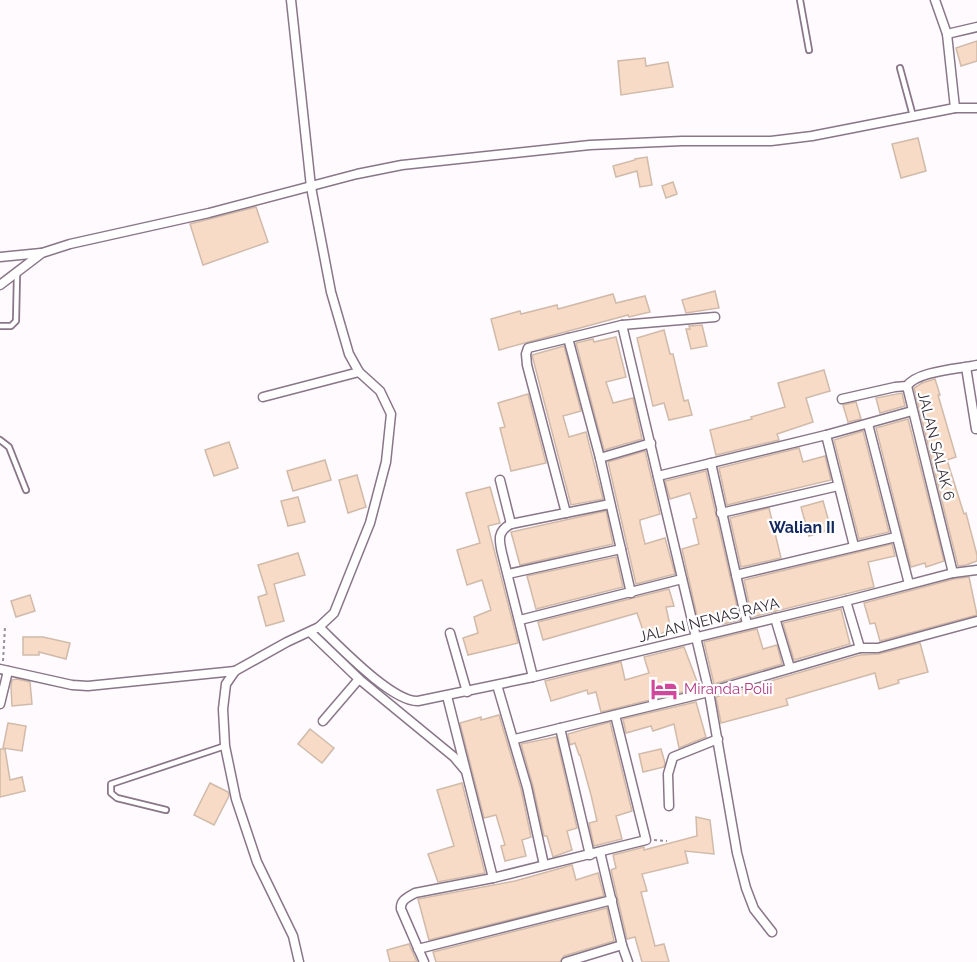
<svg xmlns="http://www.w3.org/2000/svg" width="977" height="962" viewBox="0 0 977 962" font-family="Raleway,sans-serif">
<rect width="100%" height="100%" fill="#fefafe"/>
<g fill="#f8dbc6" stroke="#d0baa9" stroke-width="1.5">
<polygon points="977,41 977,61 961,66 956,48"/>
<polygon points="645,58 646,66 668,62 673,87 621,95 618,61"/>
<polygon points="918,138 926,171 901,178 892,144"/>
<polygon points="647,157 652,185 640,187 637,171 616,177 613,166 635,160 635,159"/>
<polygon points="673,182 677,194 666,198 662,186"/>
<polygon points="256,207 268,242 203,265 190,224"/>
<polygon points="715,291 719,308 686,313 682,300"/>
<polygon points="613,294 616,303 645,296 650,312 629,317 628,315 499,350 491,319 520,311 521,314 557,305 558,309"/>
<polygon points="702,325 707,346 691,349 686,329 690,329 689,326"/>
<polygon points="664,330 670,354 673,354 684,401 688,400 692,415 669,420 664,403 653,406 637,338"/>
<polygon points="616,337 626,377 606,382 613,403 633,398 642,439 604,450 576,343 593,339 594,342"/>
<polygon points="564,346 581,411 563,416 569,437 586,432 603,499 571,505 532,355"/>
<polygon points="824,370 830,391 806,398 813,422 777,434 779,440 716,455 710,430 752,419 751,417 785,407 778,383"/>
<polygon points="935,379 940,395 938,395 956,457 947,460 964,514 966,513 977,555 977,561 966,565 958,566 914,388 922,383"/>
<polygon points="902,393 905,406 880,413 876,398"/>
<polygon points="528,394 546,463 511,471 500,428 505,427 498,403"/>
<polygon points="856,402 861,419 848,422 843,405"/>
<polygon points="908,419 944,561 926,567 925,563 911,567 876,428"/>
<polygon points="863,431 889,532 859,539 834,440"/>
<polygon points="229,442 238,468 214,476 205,450"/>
<polygon points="799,448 803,462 825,456 831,480 727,505 719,468"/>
<polygon points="645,451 660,514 640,520 640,523 645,544 665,538 675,574 636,584 608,462"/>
<polygon points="325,460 331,480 293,491 287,471"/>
<polygon points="706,471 740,620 723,624 720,613 698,620 682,549 699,544 693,519 697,518 690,493 670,499 665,481"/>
<polygon points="357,475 366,507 348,513 339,480"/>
<polygon points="490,487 500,523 488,526 518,643 468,655 463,638 478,633 474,617 491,610 482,580 467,585 457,550 480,543 466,493"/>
<polygon points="298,497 305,522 288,526 281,501"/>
<polygon points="823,501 831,529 809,536 801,507"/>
<polygon points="769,508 781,558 741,567 730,518"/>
<polygon points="606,511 613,544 520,565 511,532"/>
<polygon points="892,544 895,556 868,562 874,587 752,617 744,580"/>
<polygon points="298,553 305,575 274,584 284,621 266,626 258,597 267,594 258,565"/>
<polygon points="616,557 623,587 536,609 527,576"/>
<polygon points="969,577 977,615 880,641 875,623 870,624 864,603 954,579"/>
<polygon points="669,589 674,606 666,607 671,630 646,639 637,613 543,640 538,622"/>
<polygon points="30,595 35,611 16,617 11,601"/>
<polygon points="841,609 850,644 794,660 783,623"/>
<polygon points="757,629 763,649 777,645 782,664 714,684 704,642"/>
<polygon points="23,637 43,637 70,643 66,659 39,652 39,655 23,655"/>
<polygon points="920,643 928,672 898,680 899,683 879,689 875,673 786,699 788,705 721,723 716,697 860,655 879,654"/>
<polygon points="684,647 699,687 695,689 601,712 596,692 588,694 587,690 551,701 545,681 621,662 625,680 649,673 644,657"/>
<polygon points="17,679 30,682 32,704 12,706 11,687 12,680"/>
<polygon points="696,702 706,737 679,748 674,724 653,731 651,726 626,733 623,719"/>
<polygon points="499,715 521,789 531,837 522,840 526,856 505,861 501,846 505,845 496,815 484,818 460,723 481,717 481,720"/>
<polygon points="610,722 632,811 616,816 622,839 594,846 589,823 597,821 591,795 580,755 579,755 575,743 570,745 568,734"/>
<polygon points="8,723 26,726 22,751 3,748"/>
<polygon points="310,729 334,748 322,763 298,744"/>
<polygon points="556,737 577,828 567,831 572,850 553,857 547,836 544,836 533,786 521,744"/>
<polygon points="0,749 5,749 10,780 22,777 25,791 0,797"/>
<polygon points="661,749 665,763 664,767 643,772 639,754"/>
<polygon points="210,783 228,792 229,796 214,825 194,815"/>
<polygon points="462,783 485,873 438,882 428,854 454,846 437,790"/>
<polygon points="696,817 710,820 714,854 685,851 688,863 642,874 647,891 641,892 655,946 664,944 669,962 642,962 635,937 627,939 611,870 616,868 613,855 644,847 644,850 697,836"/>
<polygon points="572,865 576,880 598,873 604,896 429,940 418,899 515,881"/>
<polygon points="607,908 614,941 564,956 560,962 436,962 433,952"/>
<polygon points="409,944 417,962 390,962 387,950"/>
</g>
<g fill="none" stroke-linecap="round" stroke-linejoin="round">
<g stroke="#897688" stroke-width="8">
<g id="service">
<polyline points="800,0 809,50"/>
<polyline points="900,68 913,116"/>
<polyline points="0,326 11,326 16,321 17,274"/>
<polyline points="0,440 9,447 26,490"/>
<polyline points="166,810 117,798 111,793 111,784 225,746"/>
</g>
</g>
<g stroke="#897688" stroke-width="11">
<g id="minor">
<polyline points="291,0 311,187 331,292 349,354 359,372 380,391 391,414 386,462 370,523 334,613 319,627 287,642 235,671 226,684 223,709 225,746 236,799 257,862 293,936 299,962"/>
<polyline points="935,0 947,34 955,108 977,108"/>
<polyline points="947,34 977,27"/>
<polyline points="0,257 41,253"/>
<polyline points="0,285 42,253 70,244 209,213 357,174 402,165 590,145 682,141 771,141 812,136 955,108"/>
<polyline points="622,325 709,692 737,853 746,888 754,909 772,932"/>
<polyline points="568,338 600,458 631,593"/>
<polyline points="966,367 976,429"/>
<polyline points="263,397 359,372"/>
<polyline points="842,399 895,387 907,386"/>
<polyline points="868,424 909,584"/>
<polyline points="826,435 854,546"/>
<polyline points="600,458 651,443"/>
<polyline points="711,463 747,624"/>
<polyline points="658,476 826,435 912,411"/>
<polyline points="500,480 511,524"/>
<polyline points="566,513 527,365 526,354 528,348 622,325 715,317"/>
<polyline points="721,513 838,486"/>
<path d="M 953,573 L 907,386 C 917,371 959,369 977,365"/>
<polyline points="508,574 621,549"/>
<polyline points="736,575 896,537"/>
<polyline points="846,601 860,648"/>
<polyline points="775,618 790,668"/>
<polyline points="520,620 682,579"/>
<path d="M 319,627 C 339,646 392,702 418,701 L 533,677 L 846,601 L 953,573 L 977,570"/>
<polyline points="310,632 359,679 454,757 465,770"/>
<polyline points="450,633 467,692"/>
<polyline points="0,669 72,685 88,686 235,671"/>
<path d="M 533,677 L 502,553 C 499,540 497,531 511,524 L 610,504"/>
<polyline points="497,685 527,787 544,865"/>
<polyline points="447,696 493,878"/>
<polyline points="0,704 8,671"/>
<polyline points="323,721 359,679"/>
<polyline points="560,728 590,855"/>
<polyline points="515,739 709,692 860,648 878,648 977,621"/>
<polyline points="669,806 668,774 673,757 718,739"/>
<polyline points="622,945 628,962"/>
<polyline points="418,949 612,900"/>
<path d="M 424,962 L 401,909 C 400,900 408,897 415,893 L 493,878 L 646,840 L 615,715"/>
<polyline points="566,962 622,945 600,852"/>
</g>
</g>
<g stroke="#979197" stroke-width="2" stroke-dasharray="3 3" stroke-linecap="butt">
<polyline points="3,661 5,627"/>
<polyline points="654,840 667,841"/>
</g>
<use href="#service" stroke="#fff" stroke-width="4.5"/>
<use href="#minor" stroke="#fff" stroke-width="8"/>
</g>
<defs>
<g id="hotel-bare" transform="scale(2.07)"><path d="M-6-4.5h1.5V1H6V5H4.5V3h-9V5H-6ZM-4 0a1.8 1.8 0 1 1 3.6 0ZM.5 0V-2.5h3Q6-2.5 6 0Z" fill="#d1479c" stroke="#fff" stroke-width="2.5" paint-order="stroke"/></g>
</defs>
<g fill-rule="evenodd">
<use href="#hotel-bare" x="664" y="689"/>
</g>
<g text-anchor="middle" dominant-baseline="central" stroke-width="4.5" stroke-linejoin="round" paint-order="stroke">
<g font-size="15" fill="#332b33" stroke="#fff">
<text transform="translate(936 446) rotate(76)">JALAN SALAK 6</text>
<text transform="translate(709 620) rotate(-14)">JALAN NENAS RAYA</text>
</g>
<g font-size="15" fill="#b23c85" stroke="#fff" text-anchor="start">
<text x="684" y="689">Miranda Polii</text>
</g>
<g font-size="16" font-weight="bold" fill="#13285e" stroke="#fff">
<text x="802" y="527">Walian II</text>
</g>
</g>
</svg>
